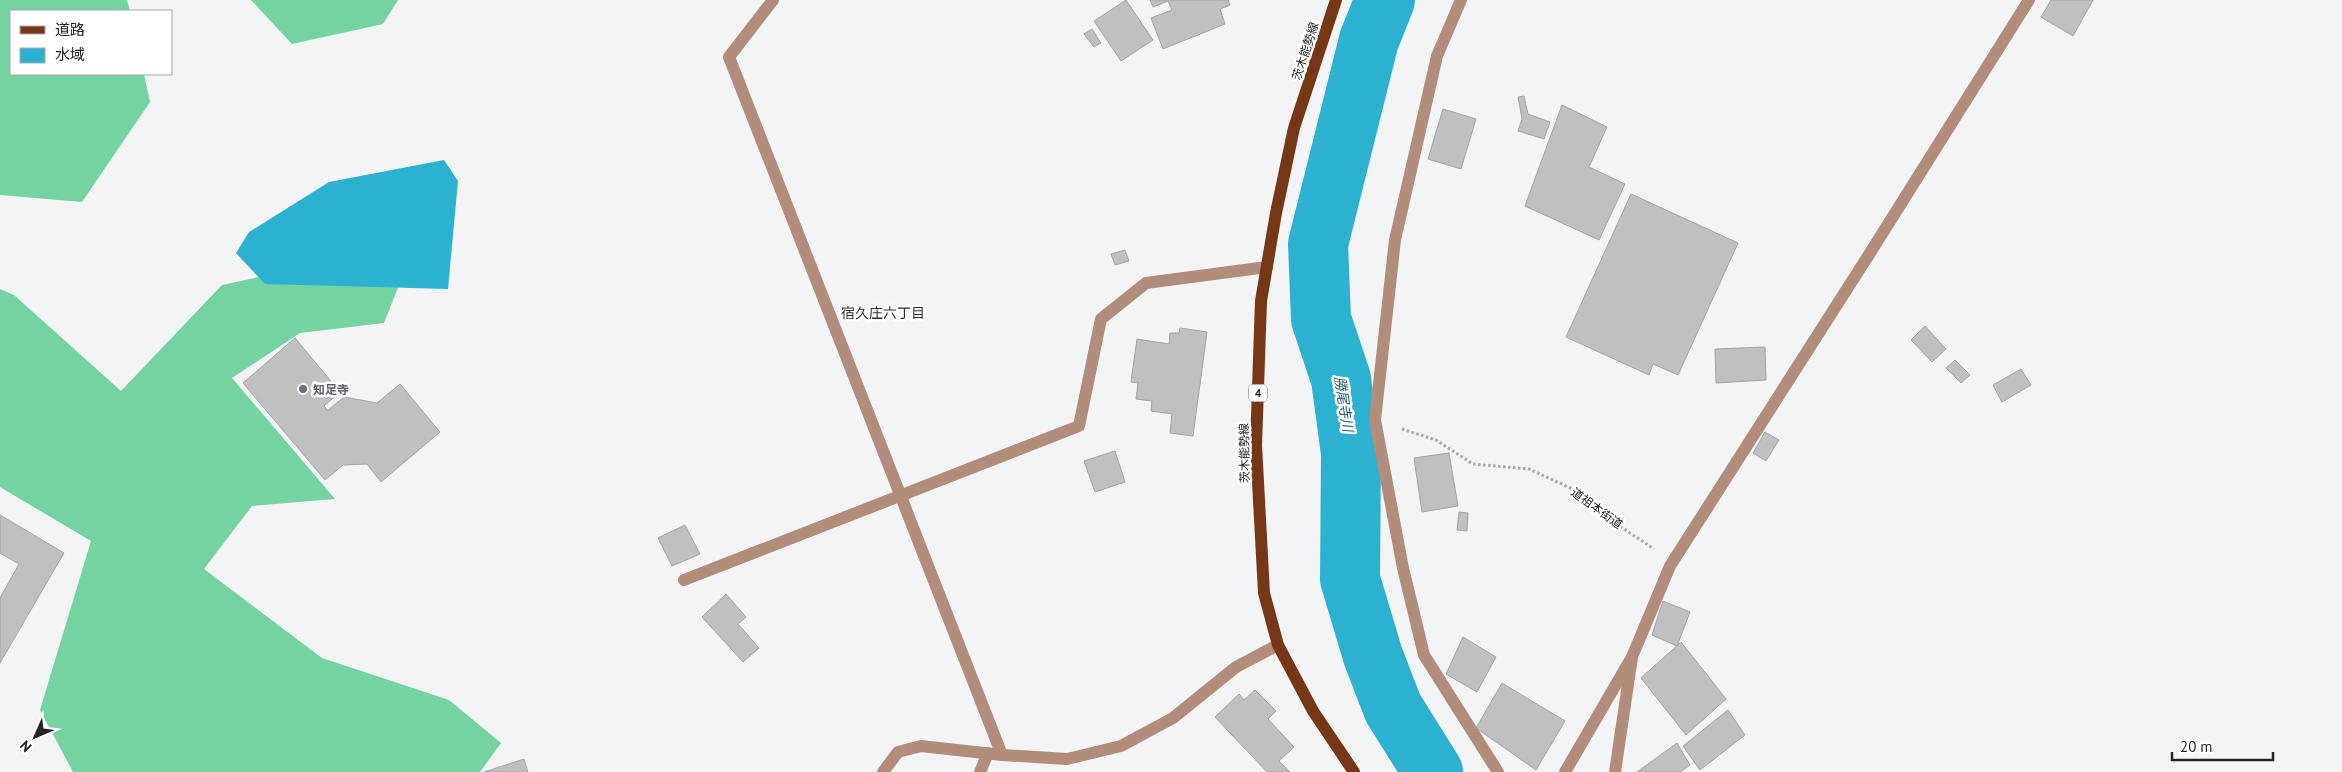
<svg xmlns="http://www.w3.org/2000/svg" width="2342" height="772" viewBox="0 0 2342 772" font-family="'PT Sans','Noto Sans JP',sans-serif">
<rect width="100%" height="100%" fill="#f3f4f5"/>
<g fill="#74d3a1">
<polygon points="0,0 127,0 130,11 11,11 11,74 144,74 150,102 82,202 0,195"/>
<polygon points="251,0 398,0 383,24 292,44"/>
<polygon points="365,254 401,280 384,323 300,333 232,378 335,499 252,506 204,569 322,658 449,700 501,743 480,772 73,772 40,710 91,541 0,487 0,289 14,295 121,391 222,285"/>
</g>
<polygon fill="#2db1d1" points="444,160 458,181 448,289 265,284 236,253 249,232 329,182"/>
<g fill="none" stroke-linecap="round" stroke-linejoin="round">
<polyline stroke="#2db1d1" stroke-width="60" points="1385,0 1369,40 1318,244 1321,319 1341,379 1351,453 1350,579 1373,656 1393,708 1433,772"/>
</g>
<g fill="#bfc0c1" stroke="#a2a3a4">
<polygon points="1126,0 1153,40 1121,61 1094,21"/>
<polygon points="1150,0 1228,0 1230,5 1220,9 1225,24 1163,49 1151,18 1172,10 1168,1 1153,7"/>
<polygon points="2051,0 2093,0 2073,36 2041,17"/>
<polygon points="1092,29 1101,43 1094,47 1084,34"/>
<polygon points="1524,96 1528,114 1550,122 1544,139 1518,131 1522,119 1518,97"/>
<polygon points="1562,105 1607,127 1589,167 1625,184 1599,240 1525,206"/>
<polygon points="1443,109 1476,119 1461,169 1428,159"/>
<polygon points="1631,194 1738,243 1678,375 1653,364 1649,375 1566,337"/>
<polygon points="1125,250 1129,261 1115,265 1111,254"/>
<polygon points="1925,326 1946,349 1932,362 1911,340"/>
<polygon points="1180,328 1207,332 1193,436 1170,433 1172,414 1151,411 1152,401 1136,399 1138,383 1131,382 1137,339 1169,344 1170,333 1179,333"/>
<polygon points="295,338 340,392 324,406 328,410 344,397 377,403 400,384 440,432 381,482 367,464 343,465 325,480 243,383"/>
<polygon points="1765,347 1766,380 1716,383 1715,349"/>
<polygon points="1955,360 1970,375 1961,383 1946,368"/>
<polygon points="2021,369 2031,385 2002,402 1993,385"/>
<polygon points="1765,432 1779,440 1766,461 1753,453"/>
<polygon points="1115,451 1125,482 1095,492 1084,461"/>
<polygon points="1449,453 1458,506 1422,512 1414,458"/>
<polygon points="1459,512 1468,513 1467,531 1457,530"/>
<polygon points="0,515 64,553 0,663 0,598 19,564 0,553"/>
<polygon points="685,525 700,554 672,566 658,538"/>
<polygon points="726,594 746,617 738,624 759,648 743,662 702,617"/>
<polygon points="1663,601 1690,612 1677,646 1652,635"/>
<polygon points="1463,637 1496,657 1477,692 1446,674"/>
<polygon points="1681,642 1726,699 1686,735 1641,678"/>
<polygon points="1502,683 1565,721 1536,770 1476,728"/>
<polygon points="1255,690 1276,711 1268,719 1294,747 1279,761 1290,772 1267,772 1215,717 1239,694 1244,700"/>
<polygon points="1728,710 1745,735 1700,770 1683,746"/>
<polygon points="1677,743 1690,765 1680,772 1637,772"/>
<polygon points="524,759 528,772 484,772"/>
</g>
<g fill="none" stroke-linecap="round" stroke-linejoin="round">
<polyline stroke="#a7a8a9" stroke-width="3" stroke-dasharray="2.5 2.5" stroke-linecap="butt" points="1402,429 1436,440 1473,464 1529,469 1579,492 1618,525 1654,549"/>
<g stroke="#b38d7c" stroke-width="12">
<polyline points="1461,0 1437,56 1395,240 1375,420 1403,568 1424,655 1498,772"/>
<polyline points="1615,772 1632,657"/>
</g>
<g stroke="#b38d7c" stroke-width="12">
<polyline points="773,0 729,57 1002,755"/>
<polyline points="684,580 1079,426 1101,319 1146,283 1267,267"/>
<polyline points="883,772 898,752 921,746 1002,755 1067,759 1121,746 1173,718 1236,667 1278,645"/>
<polyline points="980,772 988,753"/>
<polyline points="1565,772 1632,657 1670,566 1870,253 2029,0"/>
</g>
<polyline stroke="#763716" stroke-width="12" points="1336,0 1294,128 1276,213 1261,301 1256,445 1264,593 1278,645 1313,711 1354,772"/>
</g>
<circle fill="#6b7280" stroke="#fff" stroke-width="2" cx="303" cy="389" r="5"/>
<g text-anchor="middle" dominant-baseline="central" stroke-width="5" stroke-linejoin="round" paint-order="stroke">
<rect fill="#fff" stroke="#666667" stroke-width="1" x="1249" y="384.5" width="18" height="17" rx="4"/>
<g font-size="11" font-weight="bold" fill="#252526">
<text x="1258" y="393">4</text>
</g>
<g font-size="12" fill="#252526" stroke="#fff">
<text transform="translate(1305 51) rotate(-72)">茨木能勢線</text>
<text transform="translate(1244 453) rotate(-91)">茨木能勢線</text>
<text transform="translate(1597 508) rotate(36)">道祖本街道</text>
</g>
<g font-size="12" font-weight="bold" fill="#5b616d" stroke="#fff" text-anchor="start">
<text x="313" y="389">知足寺</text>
</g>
<g font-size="14" fill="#2e2f2f" stroke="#fff">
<text x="883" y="313">宿久庄六丁目</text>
</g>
<g font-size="14" font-style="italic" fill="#265967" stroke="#fff">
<text transform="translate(1344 404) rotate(81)">勝尾寺川</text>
</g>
</g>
<rect x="10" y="10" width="162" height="65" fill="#ffffff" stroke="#a8a8a8"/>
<rect x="20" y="26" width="25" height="8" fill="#763716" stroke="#a8a8a8"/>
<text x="55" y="35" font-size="15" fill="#252526">道路</text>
<rect x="20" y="48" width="25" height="15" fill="#2db1d1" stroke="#a8a8a8"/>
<text x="55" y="60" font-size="15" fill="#252526">水域</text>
<g transform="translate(35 737) rotate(225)" stroke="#ffffff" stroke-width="4" paint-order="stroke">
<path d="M0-4L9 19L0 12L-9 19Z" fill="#252526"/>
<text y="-8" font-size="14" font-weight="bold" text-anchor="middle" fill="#252526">N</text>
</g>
<path d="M2172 752v8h101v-8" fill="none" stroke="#252526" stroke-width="2.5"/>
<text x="2180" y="752" font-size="15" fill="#252526" stroke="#ffffff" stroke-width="4" paint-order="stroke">20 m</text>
</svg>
